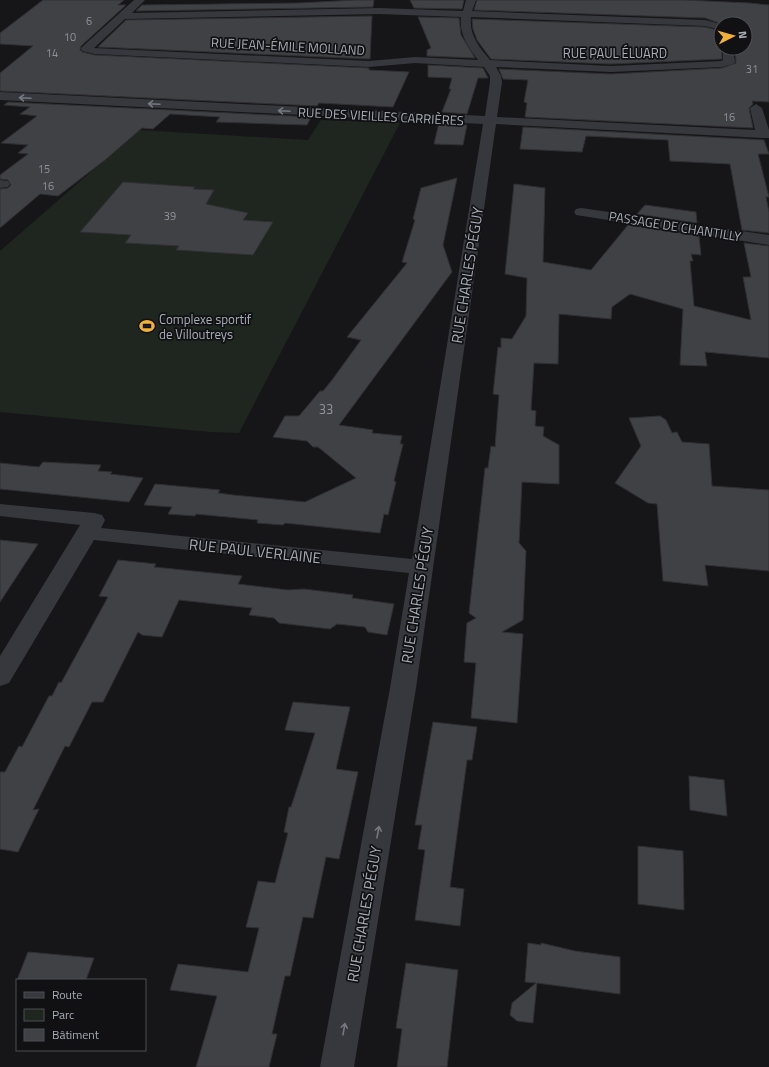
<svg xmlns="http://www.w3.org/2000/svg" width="769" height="1067" viewBox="0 0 769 1067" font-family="'Titillium Web',sans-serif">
<rect width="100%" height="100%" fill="#161618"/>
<polygon fill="#1e261f" points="321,120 400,123 239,433 210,432 0,412 0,251 139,130 308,140"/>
<g fill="#404145" stroke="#303034">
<polygon points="43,0 124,0 118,5 126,5 81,46 80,50 82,52 95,55 369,68 369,70 409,72 393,107 319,103 317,106 0,91 0,73 33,46 0,44 0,33"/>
<polygon points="356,0 374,0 373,7 136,11 142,5 299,3"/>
<polygon points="410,0 464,0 462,9 414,8"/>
<polygon points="477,0 685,0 749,3 769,5 769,102 752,101 753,104 749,108 753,128 525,117 527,103 524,102 528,80 503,79 499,69 611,74 722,68 736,63 735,48 745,48 745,24 722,24 705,18 474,10"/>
<polygon points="372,16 370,59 98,47 126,20"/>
<polygon points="418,17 459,18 461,35 475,58 427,56 427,50 431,48"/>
<polygon points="472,19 705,27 721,31 722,59 611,64 491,59 477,40 473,29"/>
<polygon points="428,65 483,68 488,78 478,78 467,114 442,112 451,89 449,89 452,78 428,77"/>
<polygon points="8,102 311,117 307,125 275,124 216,122 220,117 170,114 153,129 142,128 105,160 58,196 40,194 0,228 0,189 8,188 11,185 8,180 0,179 0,175 28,154 18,153 28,145 1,143 37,116 20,114 30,107 4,105"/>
<polygon points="439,123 467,125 463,145 434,144"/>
<polygon points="523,127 764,140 769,154 758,154 769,197 766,197 769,212 769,233 742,230 730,164 670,161 668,140 586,136 582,152 520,149"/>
<polygon points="457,178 443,245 452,272 339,425 373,430 372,433 402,436 400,444 403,444 394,481 396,482 388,515 384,514 380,533 285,523 283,525 257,523 258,520 196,514 195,516 168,514 172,507 144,505 155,484 220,490 218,493 233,495 305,502 356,478 318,447 313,447 307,441 273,437 285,416 299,416 320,391 323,391 332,380 361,340 347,337 407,263 402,262 415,220 413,219 421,188"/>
<polygon points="123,182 195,187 193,189 214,190 206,204 248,213 243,220 273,222 253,255 176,250 179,246 125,243 131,235 80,232"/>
<polygon points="514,184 545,188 543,262 591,270 628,225 699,236 701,255 691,254 693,261 690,261 694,306 751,320 743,277 751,277 744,243 769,246 769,358 705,352 707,366 680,365 683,309 630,294 612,307 611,319 559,314 558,364 534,363 531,410 536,411 535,426 544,427 543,436 559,445 559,484 522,482 519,543 526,551 523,620 502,632 523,634 517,723 471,718 476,663 464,662 467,623 476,618 469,613 485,468 488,468 491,446 495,447 499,395 493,394 498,347 501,348 501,338 512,339 526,316 527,278 505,274"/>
<polygon points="645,205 696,212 697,223 637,214"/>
<polygon points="660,416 666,420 672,433 677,432 682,442 709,444 712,486 769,490 769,571 705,565 708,586 663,581 657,504 648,503 615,483 641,446 629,418"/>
<polygon points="43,462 101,465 98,471 112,472 110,474 143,478 129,502 0,489 0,463 39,467"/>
<polygon points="0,540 38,544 0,602"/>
<polygon points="118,560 156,564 154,567 242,576 238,584 288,590 304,589 353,595 352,598 394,604 387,635 368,632 365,627 337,624 330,629 279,623 274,618 249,615 252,608 179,600 162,637 142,635 138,632 103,702 92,702 69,747 65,746 33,810 39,809 18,852 0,849 0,772 5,772 19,746 22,747 49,696 52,696 59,682 61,683 108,597 99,596"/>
<polygon points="293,702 350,707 336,769 358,772 339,859 326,857 313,918 303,917 290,976 285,976 272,1034 277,1034 269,1067 196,1067 217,996 170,990 178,964 248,972 259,928 246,927 258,881 275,883 288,833 284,832 289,807 291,807 315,733 285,730"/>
<polygon points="433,722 477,727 472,760 467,760 450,887 464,889 460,926 415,920 425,850 418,849 422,825 415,825"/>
<polygon points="689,776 724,780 727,816 690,810"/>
<polygon points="638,846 683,851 684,910 638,904"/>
<polygon points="528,943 541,945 541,943 575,951 620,957 620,994 537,983 533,1023 517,1021 510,1015 512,1003 536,983 525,982"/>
<polygon points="28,952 94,958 86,980 17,980"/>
<polygon points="406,963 458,970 447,1067 397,1067 402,1029 396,1028"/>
</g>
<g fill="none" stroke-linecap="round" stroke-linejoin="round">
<g fill="#37383d" fill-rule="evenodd">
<path d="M 134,0 L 145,0 L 132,13 L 379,8 L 463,11 L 466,0 L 476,0 L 472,11 L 705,20 L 721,24 L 721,30 L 705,26 L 471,17 C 469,35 479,47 490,60 L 611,66 L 721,61 L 723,60 L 723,48 L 733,48 L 735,62 L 733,64 L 722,67 L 611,72 L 496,67 L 501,76 L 502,82 L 497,117 L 755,130 L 750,108 L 756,104 L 762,108 L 769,130 L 769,138 L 763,138 L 496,124 L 416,688 L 354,1067 L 320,1067 L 390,688 L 409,573 L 94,540 L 9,683 L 0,686 L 0,656 L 80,525 L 0,516 L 0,504 L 94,513 L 102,515 L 105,520 L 101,528 L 412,559 L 483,124 L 0,100 L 0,92 L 485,116 L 490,82 L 490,76 L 484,67 L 415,63 L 369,67 L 95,54 L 82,51 L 81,49 L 82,47 ZM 379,14 L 461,17 C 459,34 468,47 478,60 L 415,57 L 369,61 L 94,48 L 125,19 Z"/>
<polygon points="0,180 8,181 10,184 8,187 0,188"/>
<polygon points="581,208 769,235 769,245 576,215 574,212 576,209"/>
</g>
</g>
<defs><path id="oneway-shaft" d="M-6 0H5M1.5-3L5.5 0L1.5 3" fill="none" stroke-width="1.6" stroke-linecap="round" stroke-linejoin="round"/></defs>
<g stroke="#757881">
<use href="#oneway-shaft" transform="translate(25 98) rotate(-177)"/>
<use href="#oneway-shaft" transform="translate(154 104) rotate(-177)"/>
<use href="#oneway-shaft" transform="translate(284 111) rotate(-177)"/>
<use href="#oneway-shaft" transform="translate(378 832) rotate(-80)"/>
<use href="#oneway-shaft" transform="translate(344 1029) rotate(-80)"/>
</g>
<defs>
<g id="stadium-bare" transform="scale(1.2)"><path d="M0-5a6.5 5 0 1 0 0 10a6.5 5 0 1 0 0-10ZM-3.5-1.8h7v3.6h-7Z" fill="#f2b134" stroke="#111113" stroke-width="2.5" paint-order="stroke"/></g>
</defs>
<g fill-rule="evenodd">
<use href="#stadium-bare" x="147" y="326"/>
</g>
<g text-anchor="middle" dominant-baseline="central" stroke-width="3.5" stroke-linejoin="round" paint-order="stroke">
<g font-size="11" fill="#8e929b">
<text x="89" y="21">6</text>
<text x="70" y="37">10</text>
<text x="52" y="53">14</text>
<text x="752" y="69">31</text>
<text x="729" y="117">16</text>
<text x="44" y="169">15</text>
<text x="48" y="186">16</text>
<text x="170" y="216">39</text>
</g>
<g font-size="13" fill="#a8adb8" stroke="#111113">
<text transform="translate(288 46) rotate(3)">RUE JEAN-ÉMILE MOLLAND</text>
<text x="615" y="53">RUE PAUL ÉLUARD</text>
<text transform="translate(381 116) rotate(3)">RUE DES VIEILLES CARRIÈRES</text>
<text transform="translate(675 226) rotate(9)">PASSAGE DE CHANTILLY</text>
</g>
<g font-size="13" fill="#a8adb8" stroke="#111113" text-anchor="start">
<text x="159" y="319">Complexe sportif<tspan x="159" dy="15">de Villoutreys</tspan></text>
</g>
<g font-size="13" fill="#8e929b">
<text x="326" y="409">33</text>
</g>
<g font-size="15" fill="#a8adb8" stroke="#111113">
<text transform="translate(467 275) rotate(-81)">RUE CHARLES PÉGUY</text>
<text transform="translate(255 551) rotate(6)">RUE PAUL VERLAINE</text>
<text transform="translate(417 595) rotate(-81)">RUE CHARLES PÉGUY</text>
<text transform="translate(364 914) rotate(-80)">RUE CHARLES PÉGUY</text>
</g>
</g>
<rect x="16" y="979" width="130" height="72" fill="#111113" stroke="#4d4f55"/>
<rect x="24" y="992" width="20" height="6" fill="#37383d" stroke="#4d4f55"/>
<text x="52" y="999" font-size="12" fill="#a8adb8">Route</text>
<rect x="24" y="1009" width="20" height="12" fill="#1e261f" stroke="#4d4f55"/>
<text x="52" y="1019" font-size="12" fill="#a8adb8">Parc</text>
<rect x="24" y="1029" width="20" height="12" fill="#404145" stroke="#4d4f55"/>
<text x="52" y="1039" font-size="12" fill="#a8adb8">Bâtiment</text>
<g transform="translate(733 36) rotate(84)"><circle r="19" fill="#111113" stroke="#4d4f55"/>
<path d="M0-3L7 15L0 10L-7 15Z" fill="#f2b134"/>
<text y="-6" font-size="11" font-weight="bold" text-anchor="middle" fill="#a8adb8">N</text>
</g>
</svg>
